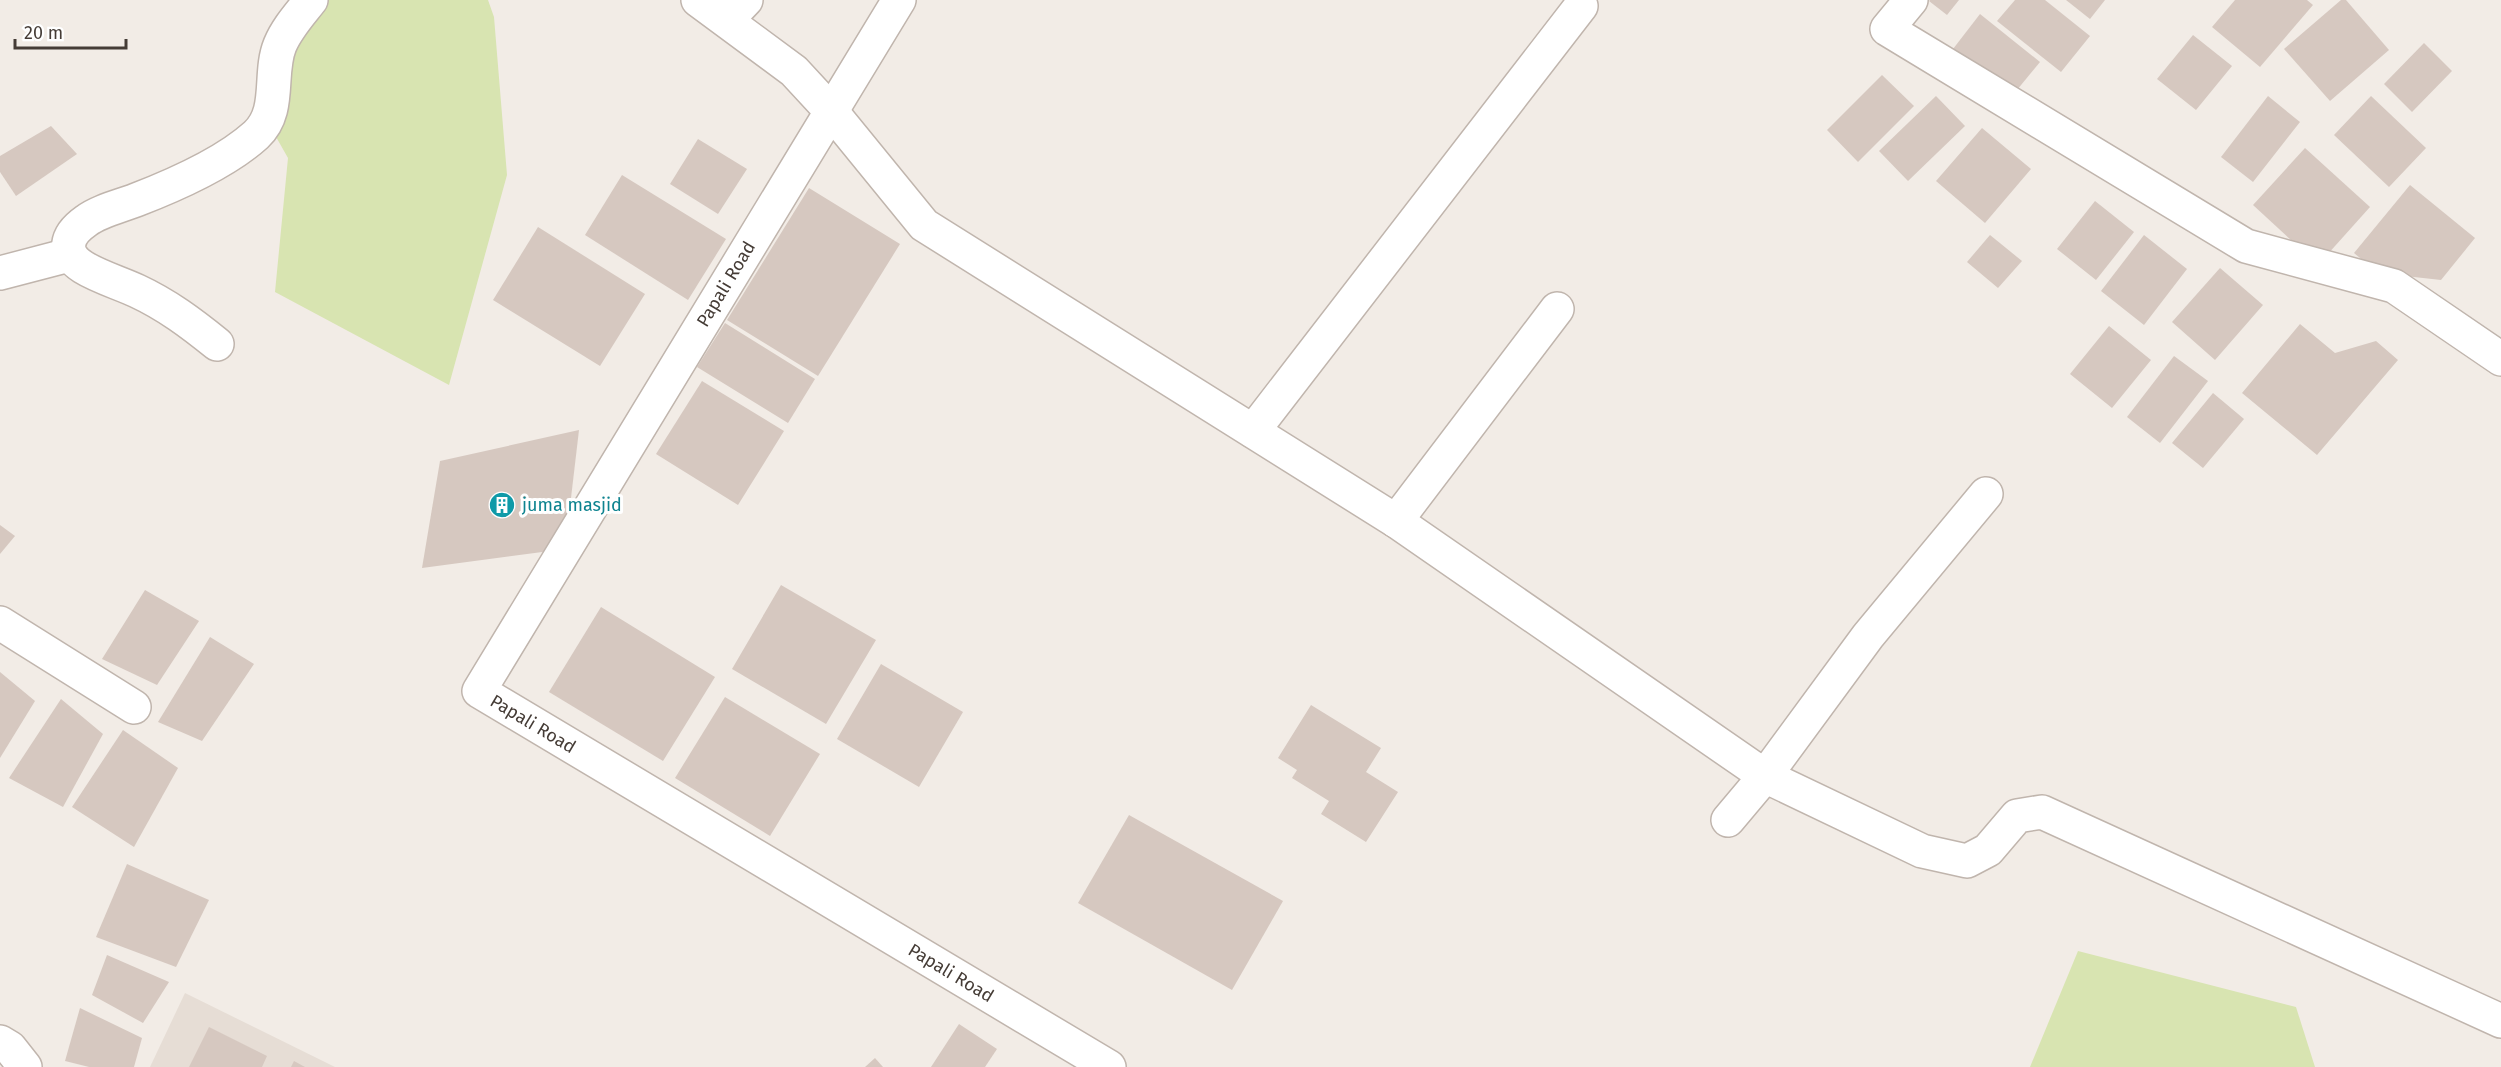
<svg xmlns="http://www.w3.org/2000/svg" width="2501" height="1067" viewBox="0 0 2501 1067" font-family="'Fira Sans',sans-serif">
<rect width="100%" height="100%" fill="#f2ece6"/>
<polygon fill="#e6ddd5" points="185,993 335,1067 150,1067"/>
<g fill="#d8e4b1">
<polygon points="321,0 488,0 494,17 507,175 449,385 275,292 288,158 271,128 277,84"/>
<polygon points="2078,951 2296,1007 2315,1067 2030,1067"/>
</g>
<g fill="#d6c8c0">
<polygon points="1930,0 1959,0 1947,15 1929,1"/>
<polygon points="2015,0 2045,0 2090,36 2061,72 1997,21"/>
<polygon points="2066,0 2105,0 2090,19"/>
<polygon points="2235,0 2307,0 2313,5 2260,67 2212,27"/>
<polygon points="2341,0 2346,0 2389,50 2330,101 2284,49"/>
<polygon points="1980,14 2040,62 2012,96 1953,49"/>
<polygon points="2193,35 2232,66 2196,110 2157,79"/>
<polygon points="2424,43 2452,71 2412,112 2384,84"/>
<polygon points="1882,75 1914,106 1858,162 1827,130"/>
<polygon points="1936,96 1965,126 1908,181 1879,151"/>
<polygon points="2268,96 2300,122 2253,182 2221,157"/>
<polygon points="2371,96 2426,148 2389,187 2334,135"/>
<polygon points="51,126 77,154 16,196 0,172 0,156"/>
<polygon points="1982,128 2031,169 1985,223 1936,181"/>
<polygon points="698,139 747,169 718,214 670,184"/>
<polygon points="2305,148 2370,207 2318,265 2253,205"/>
<polygon points="622,175 726,239 688,300 585,235"/>
<polygon points="2410,185 2475,238 2441,280 2378,273 2354,253"/>
<polygon points="809,188 900,244 818,376 727,320"/>
<polygon points="2095,201 2134,232 2096,280 2057,249"/>
<polygon points="538,227 645,294 600,366 493,300"/>
<polygon points="1990,235 2022,261 1998,288 1967,262"/>
<polygon points="2144,235 2187,269 2144,325 2101,291"/>
<polygon points="2220,268 2263,305 2215,360 2172,322"/>
<polygon points="725,323 815,379 788,423 697,367"/>
<polygon points="2300,324 2335,353 2376,341 2398,360 2317,455 2242,393"/>
<polygon points="2109,326 2151,360 2112,408 2070,374"/>
<polygon points="2174,356 2208,381 2160,443 2127,417"/>
<polygon points="702,381 784,431 738,505 656,454"/>
<polygon points="2213,393 2244,419 2203,468 2172,443"/>
<polygon points="579,430 565,549 422,568 440,461"/>
<polygon points="0,525 15,536 0,554"/>
<polygon points="781,585 876,640 826,724 732,669"/>
<polygon points="145,590 199,621 157,685 102,659"/>
<polygon points="601,607 715,677 663,761 549,692"/>
<polygon points="210,637 254,664 202,741 158,722"/>
<polygon points="881,664 963,712 919,787 837,739"/>
<polygon points="0,672 35,701 0,758"/>
<polygon points="725,697 820,754 770,836 675,778"/>
<polygon points="61,699 103,734 63,807 9,778"/>
<polygon points="1311,705 1381,748 1366,772 1398,792 1366,842 1321,814 1329,801 1292,778 1297,770 1278,758"/>
<polygon points="123,730 178,768 134,847 72,807"/>
<polygon points="1129,815 1283,901 1232,990 1078,903"/>
<polygon points="127,864 209,900 176,967 96,937"/>
<polygon points="107,955 169,982 143,1023 92,995"/>
<polygon points="80,1008 142,1038 134,1067 89,1067 65,1061"/>
<polygon points="959,1024 997,1049 985,1067 931,1067"/>
<polygon points="209,1027 267,1056 262,1067 189,1067"/>
<polygon points="875,1058 883,1067 865,1067"/>
<polygon points="294,1061 305,1067 291,1067"/>
</g>
<g fill="none" stroke-linecap="round" stroke-linejoin="round">
<g stroke="#c0b5ad" stroke-width="36">
<g id="street">
<polyline points="698,0 794,71 831,111 924,225 1396,521 1765,776 1922,851 1967,861 1988,850 2017,816 2042,812 2501,1021"/>
<polyline points="899,0 479,691 1109,1067"/>
<polyline points="1911,0 1887,29 2246,246 2394,286 2501,359"/>
<polyline points="727,20 746,0"/>
<polyline points="0,273 69,255"/>
<path d="M 217,344 C 191,323 167,305 137,291 C 120,283 99,277 83,267 C 61,253 66,235 86,221 C 99,211 121,206 136,200 C 175,185 225,163 256,135 C 282,111 268,74 280,45 C 287,28 300,14 311,0"/>
<polyline points="1253,431 1581,6"/>
<polyline points="1396,521 1557,309"/>
<polyline points="0,623 134,707"/>
<polyline points="1728,820 1765,776 1868,636 1986,494"/>
<polyline points="0,1042 10,1048 25,1067"/>
</g>
</g>
<use href="#street" stroke="#fff" stroke-width="33"/>
</g>
<defs>
<g id="building-disc" transform="scale(1.35)"><circle r="9.5" fill="#0f9aa8" stroke="#fff"/><path d="M-4-6H4V6H1V3H-1V6H-4ZM-2.5-4.3h1.7v1.8h-1.7ZM.8-4.3h1.7v1.8H.8ZM-2.5-1h1.7V.8h-1.7ZM.8-1h1.7V.8H.8Z" fill="#fff"/></g>
</defs>
<g fill-rule="evenodd">
<use href="#building-disc" x="502" y="505"/>
</g>
<g text-anchor="middle" dominant-baseline="central" stroke-width="6" stroke-linejoin="round" paint-order="stroke">
<g font-size="18" fill="#453c36" stroke="#fff">
<text transform="translate(726 284) rotate(-59)">Papali Road</text>
<text transform="translate(533 724) rotate(31)">Papali Road</text>
<text transform="translate(951 973) rotate(31)">Papali Road</text>
</g>
<g font-size="18" fill="#0d838f" stroke="#fff" text-anchor="start">
<text x="522" y="505">juma masjid</text>
</g>
</g>
<path d="M15 39v9h111v-9" fill="none" stroke="#453c36" stroke-width="3"/>
<text x="24" y="39" font-size="18" fill="#453c36" stroke="#ffffff" stroke-width="4.5" paint-order="stroke">20 m</text>
</svg>
